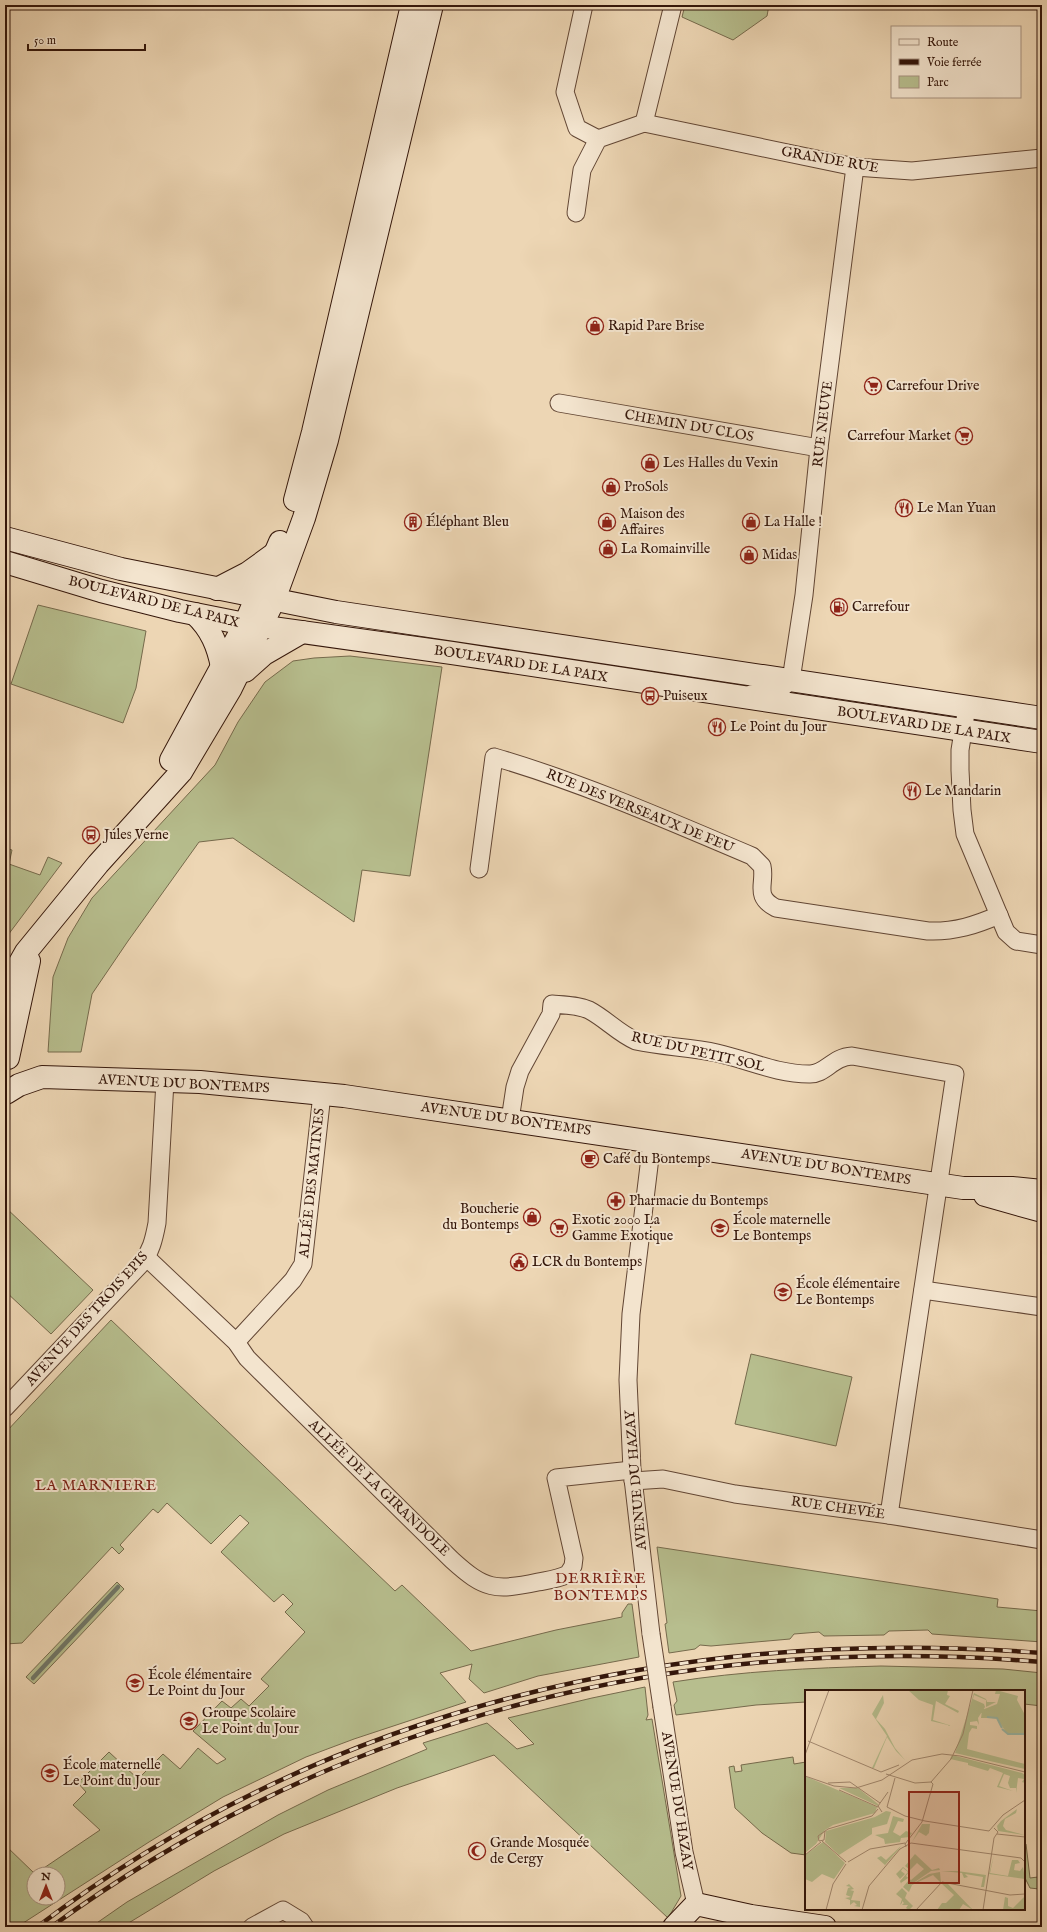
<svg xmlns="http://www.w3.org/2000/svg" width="1047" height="1932" viewBox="0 0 1047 1932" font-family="'IM FELL English',serif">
<rect width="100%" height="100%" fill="#edd6b4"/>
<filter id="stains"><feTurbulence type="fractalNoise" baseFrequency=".005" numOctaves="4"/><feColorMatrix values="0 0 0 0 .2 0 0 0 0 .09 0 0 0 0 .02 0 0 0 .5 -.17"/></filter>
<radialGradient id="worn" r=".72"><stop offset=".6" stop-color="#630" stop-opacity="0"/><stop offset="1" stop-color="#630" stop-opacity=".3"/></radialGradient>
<g fill="#b7be8e" stroke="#766a4c" fill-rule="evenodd">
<polygon points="685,5 769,5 767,16 733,40 682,17"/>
<polygon points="38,605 146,631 136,688 123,723 11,684"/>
<polygon points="350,656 442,667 410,876 362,870 354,922 233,838 199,842 128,941 92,994 81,1052 48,1052 53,977 68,938 92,898 215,765 238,722 265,682 293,661 314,658"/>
<polygon points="5,848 12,850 9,864 40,875 48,857 62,863 5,939"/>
<polygon points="5,1207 93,1290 51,1334 5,1291"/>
<path d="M 111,1320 L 395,1591 L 402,1585 L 471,1651 L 556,1630 L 622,1617 L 622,1613 L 628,1604 L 632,1604 L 639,1657 L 538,1676 L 484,1693 L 469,1679 L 472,1664 L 440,1673 L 466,1702 L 354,1739 L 306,1757 L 223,1797 L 149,1842 L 17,1927 L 5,1927 L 5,1845 L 35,1874 L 100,1830 L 73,1805 L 86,1792 L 78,1783 L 109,1752 L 138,1779 L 163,1754 L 180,1769 L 198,1748 L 217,1764 L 226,1759 L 193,1731 L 222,1701 L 231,1708 L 241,1699 L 249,1706 L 269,1686 L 261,1679 L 305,1632 L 285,1612 L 293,1604 L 283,1594 L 274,1602 L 221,1552 L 249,1523 L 240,1515 L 211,1544 L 167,1503 L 158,1513 L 153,1509 L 120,1545 L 124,1549 L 119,1554 L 112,1547 L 22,1643 L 5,1644 L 5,1433 ZM 34,1874 L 58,1874 L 58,1898 L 34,1898 Z"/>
<polygon points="751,1354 852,1377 836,1446 735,1424"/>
<polygon points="657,1547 998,1599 997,1607 1042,1611 1042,1642 932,1634 928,1630 889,1631 884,1635 824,1636 819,1632 794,1634 790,1639 711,1646 700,1645 695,1649 669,1653 665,1624 667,1623"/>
<polygon points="117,1582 124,1589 34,1684 26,1677"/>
<path d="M 881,1666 L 1003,1669 L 1042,1673 L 1042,1706 L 1024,1704 L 1024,1691 L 806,1691 L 806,1702 L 756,1705 L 676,1715 L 674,1705 L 677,1701 L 673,1682 C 742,1671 811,1668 881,1666 Z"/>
<polygon points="645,1687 648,1715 646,1720 652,1719 681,1896 668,1918 494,1755 397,1788 284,1834 214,1871 122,1927 91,1927 127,1902 278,1815 328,1790 427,1749 423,1743 487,1723 517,1749 534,1744 508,1718 592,1698"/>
<polygon points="793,1757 794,1764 806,1762 806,1855 791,1853 762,1833 735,1808 729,1767 734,1766 735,1772 742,1771 741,1765"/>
<polygon points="1026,1844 1030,1878 1038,1877 1039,1889 1030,1888 1024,1876 1024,1845"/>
</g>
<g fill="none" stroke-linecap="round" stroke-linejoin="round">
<polyline stroke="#717869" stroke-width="4.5" points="33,1678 118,1587"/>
<g stroke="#624634" stroke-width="19">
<g id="street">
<polyline points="584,5 565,92 577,128 598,139"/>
<polyline points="644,123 855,167 912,171 1042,158"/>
<polyline points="644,123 673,5"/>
<polyline points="576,213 582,170 598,139 644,123"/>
<polyline points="559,403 819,448"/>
<polyline points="751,694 781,689 791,680 804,595 819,448 855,167"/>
<polyline points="967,707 960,750 960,770 962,810 965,834 1006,932 1016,941 1042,945"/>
<path d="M 479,869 L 494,757 C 583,783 667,820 752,856 L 762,866 C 766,884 753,896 776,908 L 928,931 C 955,932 976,925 999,915"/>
<path d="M 510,1120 L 515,1087 L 520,1071 L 551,1014 L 552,1004 C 565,1005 578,1005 589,1010 C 606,1019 618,1033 636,1041 C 663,1047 690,1047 717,1053 C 748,1060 777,1074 809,1074 C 825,1075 832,1057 852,1056 L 955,1074 L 889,1515"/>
<path d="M 146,1257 L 236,1342 L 247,1358 L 259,1370 L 452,1560 C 485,1590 495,1591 538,1582 C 548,1580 559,1579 568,1574 L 573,1566 L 574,1558 L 556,1478 L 632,1470"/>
<polyline points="923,1290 1042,1307"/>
<polyline points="236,1342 293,1280 303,1264 322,1094"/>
<path d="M 5,1408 L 141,1264 C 151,1252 154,1239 157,1223 L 165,1081"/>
<polyline points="633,1481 663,1479 735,1494 889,1515 1042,1540"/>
<polyline points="651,1634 632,1470 628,1380 631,1314 652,1141"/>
<polyline points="662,1707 684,1852 696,1904"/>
<polyline points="252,1927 283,1910 301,1921 305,1927"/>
</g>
</g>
<g stroke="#34160a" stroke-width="24">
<g id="secondary">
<polyline points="295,500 313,432 412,5"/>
<polyline points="5,538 121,569 336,612 1042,718"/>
<polyline points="5,562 101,591 180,611 245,624 452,653 1042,742"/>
<polyline points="217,589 248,573 277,552"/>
<path d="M 195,614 C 211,629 218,646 222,667"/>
<polyline points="245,671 264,654 302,632"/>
<polyline points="171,760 245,624 280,542"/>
<polyline points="5,989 26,952 98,864 181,772 231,688 274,600 304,518 327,440 432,5"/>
<polyline points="8,1058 29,961"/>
<polyline points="6,1093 19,1085 42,1077 200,1082 344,1096 963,1188 1012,1188 1042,1191"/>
<polyline points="985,1195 1042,1211"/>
<polyline points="674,1927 696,1904 751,1916 825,1927"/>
</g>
</g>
<use href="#street" stroke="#f3e4ce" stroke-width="17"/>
<use href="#secondary" stroke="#f3e4ce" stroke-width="22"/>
<g stroke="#34160a" stroke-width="4.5">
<g id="rail">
<path d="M 37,1927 C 326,1707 684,1625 1042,1653"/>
<path d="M 51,1927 C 343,1715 685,1632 1042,1662"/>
</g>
</g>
<use href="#rail" stroke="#f3e4ce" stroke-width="3" stroke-dasharray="9" stroke-linecap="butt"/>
<g stroke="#624634" stroke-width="19" stroke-linecap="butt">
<polyline id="street-bridge" points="651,1634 662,1707"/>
</g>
<use href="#street-bridge" stroke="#f3e4ce" stroke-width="17"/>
</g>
<defs>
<g id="shop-ring" transform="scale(0.9)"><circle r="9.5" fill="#f3e4ce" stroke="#8f2418" stroke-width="1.5"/><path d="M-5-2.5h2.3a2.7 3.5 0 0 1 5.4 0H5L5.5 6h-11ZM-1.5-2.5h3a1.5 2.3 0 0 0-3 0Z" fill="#8f2418"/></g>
<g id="supermarket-ring" transform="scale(0.9)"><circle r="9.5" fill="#f3e4ce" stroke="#8f2418" stroke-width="1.5"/><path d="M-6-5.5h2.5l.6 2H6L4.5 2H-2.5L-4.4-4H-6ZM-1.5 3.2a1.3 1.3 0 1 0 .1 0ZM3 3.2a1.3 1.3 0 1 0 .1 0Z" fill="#8f2418"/></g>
<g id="restaurant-ring" transform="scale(0.9)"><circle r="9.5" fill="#f3e4ce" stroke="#8f2418" stroke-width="1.5"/><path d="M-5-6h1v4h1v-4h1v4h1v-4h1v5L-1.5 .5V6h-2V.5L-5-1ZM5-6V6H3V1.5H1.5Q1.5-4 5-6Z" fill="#8f2418"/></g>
<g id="building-ring" transform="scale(0.9)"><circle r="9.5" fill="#f3e4ce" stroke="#8f2418" stroke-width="1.5"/><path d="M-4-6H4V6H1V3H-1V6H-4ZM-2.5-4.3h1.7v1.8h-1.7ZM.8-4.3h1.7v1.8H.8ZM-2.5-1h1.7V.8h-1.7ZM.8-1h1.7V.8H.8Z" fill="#8f2418"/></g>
<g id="fuel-ring" transform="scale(0.9)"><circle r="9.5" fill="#f3e4ce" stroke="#8f2418" stroke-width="1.5"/><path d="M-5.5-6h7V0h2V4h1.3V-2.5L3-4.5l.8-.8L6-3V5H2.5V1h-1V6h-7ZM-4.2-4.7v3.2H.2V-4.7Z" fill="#8f2418"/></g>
<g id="bus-ring" transform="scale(0.9)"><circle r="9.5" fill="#f3e4ce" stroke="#8f2418" stroke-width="1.5"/><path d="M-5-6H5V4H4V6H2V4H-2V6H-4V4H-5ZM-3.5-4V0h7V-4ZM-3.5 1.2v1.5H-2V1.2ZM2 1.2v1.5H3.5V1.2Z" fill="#8f2418"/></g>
<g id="cafe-ring" transform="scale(0.9)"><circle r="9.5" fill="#f3e4ce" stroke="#8f2418" stroke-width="1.5"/><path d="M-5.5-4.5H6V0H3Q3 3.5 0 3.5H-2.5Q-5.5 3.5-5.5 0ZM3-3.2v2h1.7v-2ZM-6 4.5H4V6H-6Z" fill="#8f2418"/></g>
<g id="pharmacy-ring" transform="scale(0.9)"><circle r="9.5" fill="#f3e4ce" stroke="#8f2418" stroke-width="1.5"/><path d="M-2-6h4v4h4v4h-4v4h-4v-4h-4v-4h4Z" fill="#8f2418"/></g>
<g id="school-ring" transform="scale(0.9)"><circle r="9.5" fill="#f3e4ce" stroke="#8f2418" stroke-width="1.5"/><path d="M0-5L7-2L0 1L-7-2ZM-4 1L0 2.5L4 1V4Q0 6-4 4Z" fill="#8f2418"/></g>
<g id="civic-ring" transform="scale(0.9)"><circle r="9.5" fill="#f3e4ce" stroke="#8f2418" stroke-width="1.5"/><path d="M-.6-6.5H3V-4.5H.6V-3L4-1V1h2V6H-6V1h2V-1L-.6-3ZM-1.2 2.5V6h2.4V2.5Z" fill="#8f2418"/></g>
<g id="mosque-ring" transform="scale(0.9)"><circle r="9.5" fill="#f3e4ce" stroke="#8f2418" stroke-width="1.5"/><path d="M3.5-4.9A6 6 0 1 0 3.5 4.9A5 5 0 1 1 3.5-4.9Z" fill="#8f2418"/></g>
</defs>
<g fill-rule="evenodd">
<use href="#shop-ring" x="595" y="326"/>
<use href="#supermarket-ring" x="873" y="386"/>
<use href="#supermarket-ring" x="964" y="436"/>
<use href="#shop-ring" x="650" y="463"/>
<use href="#shop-ring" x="611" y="487"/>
<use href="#restaurant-ring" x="904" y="508"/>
<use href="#building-ring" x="413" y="522"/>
<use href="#shop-ring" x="607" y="522"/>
<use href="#shop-ring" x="751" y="522"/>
<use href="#shop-ring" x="608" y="549"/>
<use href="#shop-ring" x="749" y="555"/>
<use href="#fuel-ring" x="839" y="607"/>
<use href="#bus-ring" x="650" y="696"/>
<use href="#restaurant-ring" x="717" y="727"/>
<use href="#restaurant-ring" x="912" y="791"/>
<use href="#bus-ring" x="91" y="835"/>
<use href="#cafe-ring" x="590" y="1159"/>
<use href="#pharmacy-ring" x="616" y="1201"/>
<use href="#shop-ring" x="532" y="1217"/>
<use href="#supermarket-ring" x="559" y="1228"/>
<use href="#school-ring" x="720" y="1228"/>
<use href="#civic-ring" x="519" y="1262"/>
<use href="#school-ring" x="783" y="1292"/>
<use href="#school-ring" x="135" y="1683"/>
<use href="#school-ring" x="189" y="1721"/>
<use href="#school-ring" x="50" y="1773"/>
<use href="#mosque-ring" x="477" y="1851"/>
</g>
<g text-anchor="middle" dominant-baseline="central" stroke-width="4" stroke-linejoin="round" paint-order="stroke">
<g font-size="14" fill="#34160a" stroke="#f3e4ce">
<text transform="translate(830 160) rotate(10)">GRANDE RUE</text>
<text transform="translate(823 424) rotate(-83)">RUE NEUVE</text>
<text transform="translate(689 426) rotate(10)">CHEMIN DU CLOS</text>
<text transform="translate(154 602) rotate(14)">BOULEVARD DE LA PAIX</text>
<text transform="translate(521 664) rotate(9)">BOULEVARD DE LA PAIX</text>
<text transform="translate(924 725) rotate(9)">BOULEVARD DE LA PAIX</text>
<text transform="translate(640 811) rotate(22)">RUE DES VERSEAUX DE FEU</text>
<text transform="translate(698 1052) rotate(13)">RUE DU PETIT SOL</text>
<text transform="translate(184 1084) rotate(3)">AVENUE DU BONTEMPS</text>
<text transform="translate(506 1119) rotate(8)">AVENUE DU BONTEMPS</text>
<text transform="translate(826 1167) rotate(9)">AVENUE DU BONTEMPS</text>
<text transform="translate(312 1183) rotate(-84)">ALLÉE DES MATINES</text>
<text transform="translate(87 1319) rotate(-48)">AVENUE DES TROIS EPIS</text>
<text transform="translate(636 1480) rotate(-95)">AVENUE DU HAZAY</text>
<text transform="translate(379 1488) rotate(44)">ALLÉE DE LA GIRANDOLE</text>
<text transform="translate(838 1508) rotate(8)">RUE CHEVÉE</text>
<text transform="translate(677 1801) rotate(81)">AVENUE DU HAZAY</text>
</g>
<g font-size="14" fill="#34160a" stroke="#f3e4ce" text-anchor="start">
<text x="608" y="326">Rapid Pare Brise</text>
<text x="886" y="386">Carrefour Drive</text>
<text x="951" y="436" text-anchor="end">Carrefour Market</text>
<text x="663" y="463">Les Halles du Vexin</text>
<text x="624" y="487">ProSols</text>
<text x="917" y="508">Le Man Yuan</text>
<text x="620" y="514">Maison des<tspan x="620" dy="16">Affaires</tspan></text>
<text x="426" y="522">Éléphant Bleu</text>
<text x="764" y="522">La Halle !</text>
<text x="621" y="549">La Romainville</text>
<text x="762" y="555">Midas</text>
<text x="852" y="607">Carrefour</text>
<text x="663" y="696">Puiseux</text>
<text x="730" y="727">Le Point du Jour</text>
<text x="925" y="791">Le Mandarin</text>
<text x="104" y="835">Jules Verne</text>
<text x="603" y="1159">Café du Bontemps</text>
<text x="629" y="1201">Pharmacie du Bontemps</text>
<text x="519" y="1209" text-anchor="end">Boucherie<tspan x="519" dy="16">du Bontemps</tspan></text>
<text x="572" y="1220">Exotic 2000 La<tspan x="572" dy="16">Gamme Exotique</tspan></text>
<text x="733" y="1220">École maternelle<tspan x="733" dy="16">Le Bontemps</tspan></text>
<text x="532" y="1262">LCR du Bontemps</text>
<text x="796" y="1284">École élémentaire<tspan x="796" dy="16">Le Bontemps</tspan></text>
<text x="148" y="1675">École élémentaire<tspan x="148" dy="16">Le Point du Jour</tspan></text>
<text x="202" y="1713">Groupe Scolaire<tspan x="202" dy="16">Le Point du Jour</tspan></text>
<text x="63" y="1765">École maternelle<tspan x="63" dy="16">Le Point du Jour</tspan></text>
<text x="490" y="1843">Grande Mosquée<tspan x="490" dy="16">de Cergy</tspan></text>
</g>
<g font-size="15" letter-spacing="1" fill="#7a1f14" stroke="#f3e4ce">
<text x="96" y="1485">LA MARNIERE</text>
<text x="601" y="1578">DERRIÈRE<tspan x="601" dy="17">BONTEMPS</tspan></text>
</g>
</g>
<g transform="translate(805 1690)">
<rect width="220" height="220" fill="#edd6b4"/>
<path d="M 103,0 L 143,0 L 142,5 L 145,6 L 140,14 L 154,21 L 153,23 L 131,11 L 128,30 L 147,36 L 126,31 L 128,15 L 114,10 ZM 191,0 L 213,6 L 212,10 L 220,25 L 220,45 L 202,44 L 192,28 L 176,28 L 177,20 L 192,14 L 195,4 L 190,4 ZM 169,3 L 181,9 L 182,12 L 191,12 L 181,17 L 181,10 L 169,5 L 168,9 L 179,14 L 180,17 L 173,28 L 174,35 L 172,31 L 165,32 L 165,35 L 172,36 L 172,39 L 167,38 L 164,43 L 162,59 L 220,74 L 220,79 L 150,63 ZM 78,5 L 79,13 L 71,29 L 80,39 L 90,58 L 100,70 L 91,61 L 82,47 L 69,78 L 67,78 L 82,46 L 67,24 ZM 147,65 L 217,83 L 220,85 L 220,93 L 217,92 L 219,89 L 213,88 L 211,103 L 211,98 L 205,98 L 203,93 L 205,86 L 199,84 L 194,96 L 208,101 L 192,97 L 198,83 L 185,78 L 183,81 L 163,75 L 163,73 L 145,69 ZM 0,86 L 72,117 L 70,123 L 28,135 L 20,140 L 11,154 L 0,163 ZM 34,98 L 53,98 L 73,114 L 73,116 ZM 212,119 L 211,123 L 200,129 L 198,136 L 201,140 L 220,145 L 193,141 L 192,136 L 196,131 ZM 81,121 L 86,122 L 82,134 L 67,138 L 67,144 L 34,165 L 20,152 L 21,141 L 70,127 ZM 88,126 L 99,129 L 98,132 L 93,131 L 88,142 L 95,146 L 101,141 L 107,143 L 104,147 L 96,148 L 95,152 L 80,154 L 79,149 L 70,145 L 83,143 ZM 117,134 L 125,134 L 124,143 L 121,146 L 114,142 L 107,152 ZM 18,152 L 40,173 L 29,189 L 17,184 L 7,192 L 0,189 L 0,165 ZM 96,156 L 94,159 L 74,182 L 80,175 L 72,168 L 76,166 L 81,170 ZM 110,164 L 127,180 L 134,178 L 135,180 L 126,181 L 104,196 L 124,184 L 135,182 L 136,193 L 128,185 L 107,195 L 104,202 L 98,197 L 104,190 L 103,188 L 96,193 L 97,196 L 95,191 L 103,182 L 98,178 L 96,181 L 100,184 L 95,189 L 91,184 L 98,177 L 104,182 L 101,186 L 106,190 L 119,179 L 112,173 L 105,180 L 100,176 ZM 189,165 L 185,183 L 203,186 L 207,170 L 213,170 L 215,173 L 210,174 L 209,180 L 215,181 L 218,177 L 220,189 L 184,184 ZM 136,181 L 152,181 L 181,185 L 179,197 L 176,197 L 178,187 L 160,184 L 163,187 L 159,188 L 157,183 ZM 44,194 L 49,199 L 45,200 L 49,201 L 46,210 L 55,211 L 55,217 L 49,216 L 52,215 L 49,212 L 45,215 L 45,210 L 40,208 L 46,207 L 41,205 L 43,198 L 46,197 L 41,196 ZM 137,194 L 143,194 L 168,220 L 158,214 L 154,220 L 132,220 L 137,213 L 141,213 L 149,205 ZM 97,198 L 102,203 L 100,208 L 108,216 L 104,220 L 101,218 L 103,215 L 97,215 L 99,213 L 97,211 L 97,213 L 95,215 L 97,209 L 91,204 ZM 200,207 L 203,208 L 203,216 L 208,218 L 220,206 L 220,220 L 198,220 Z" fill="#b7be8e"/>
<path fill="none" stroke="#9ab9a9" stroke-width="2" d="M 182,27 L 192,28 L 197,38M 197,39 L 203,44 L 220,44"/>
<path fill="none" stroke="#a38970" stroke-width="1" d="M 3,51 L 76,82M 0,65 L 24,0M 76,82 L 94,75M 81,84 L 110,93 L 126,92 L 146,69 L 158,44 L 168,0M 0,86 L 29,96 L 51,98 L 77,90 L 107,70 L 137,64 L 155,66 L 220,82M 90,88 L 82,117 L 100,126 L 120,131 L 184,141 L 198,125 L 220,110M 23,93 L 45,92 L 75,113M 34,100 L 73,117M 77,122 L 73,116 L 83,102M 117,132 L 128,94 L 126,92M 20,141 L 19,150 L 14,151 L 13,146 L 23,139 L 67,126 L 73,119M 192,144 L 220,147M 17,151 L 41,172M 101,157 L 100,154 L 117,132M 0,165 L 16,152M 43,172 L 65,159 L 100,153M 21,220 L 28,194 L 41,174M 57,220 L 64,196 L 95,159 L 106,153 L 216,168 L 220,172M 111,220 L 137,192 L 205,205 L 220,204M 178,220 L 189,148 L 193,142 L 189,138"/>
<path fill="#8f2418" fill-opacity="0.15" stroke="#8f2418" stroke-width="2" d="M 104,102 L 154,102 L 154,193 L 104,193 Z"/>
<rect width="220" height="220" fill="none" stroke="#34160a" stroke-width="2"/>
</g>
<rect width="1047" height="1932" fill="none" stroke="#edd6b4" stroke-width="20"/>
<rect x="6" y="6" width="1035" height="1920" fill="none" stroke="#34160a" stroke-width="2"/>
<rect x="10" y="10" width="1027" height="1912" fill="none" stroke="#34160a"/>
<rect x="891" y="26" width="130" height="72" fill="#f3e4ce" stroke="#a79280"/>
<rect x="899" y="39" width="20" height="6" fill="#f3e4ce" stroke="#a79280"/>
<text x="927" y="46" font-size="12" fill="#34160a">Route</text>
<rect x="899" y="59" width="20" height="6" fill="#34160a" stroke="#a79280"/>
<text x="927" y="66" font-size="12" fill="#34160a">Voie ferrée</text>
<rect x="899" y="76" width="20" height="12" fill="#b7be8e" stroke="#a79280"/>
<text x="927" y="86" font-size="12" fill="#34160a">Parc</text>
<g transform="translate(46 1886)"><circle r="19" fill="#f3e4ce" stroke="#a79280"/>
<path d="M0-3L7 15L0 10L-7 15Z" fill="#8f2418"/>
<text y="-6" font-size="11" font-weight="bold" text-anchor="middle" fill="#34160a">N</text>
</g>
<path d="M28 44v6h117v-6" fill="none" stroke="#34160a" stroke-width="2"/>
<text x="34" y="44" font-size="12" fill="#34160a" stroke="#f3e4ce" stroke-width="3" paint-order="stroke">50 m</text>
<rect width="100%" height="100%" filter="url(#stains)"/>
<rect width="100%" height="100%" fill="url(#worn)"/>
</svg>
